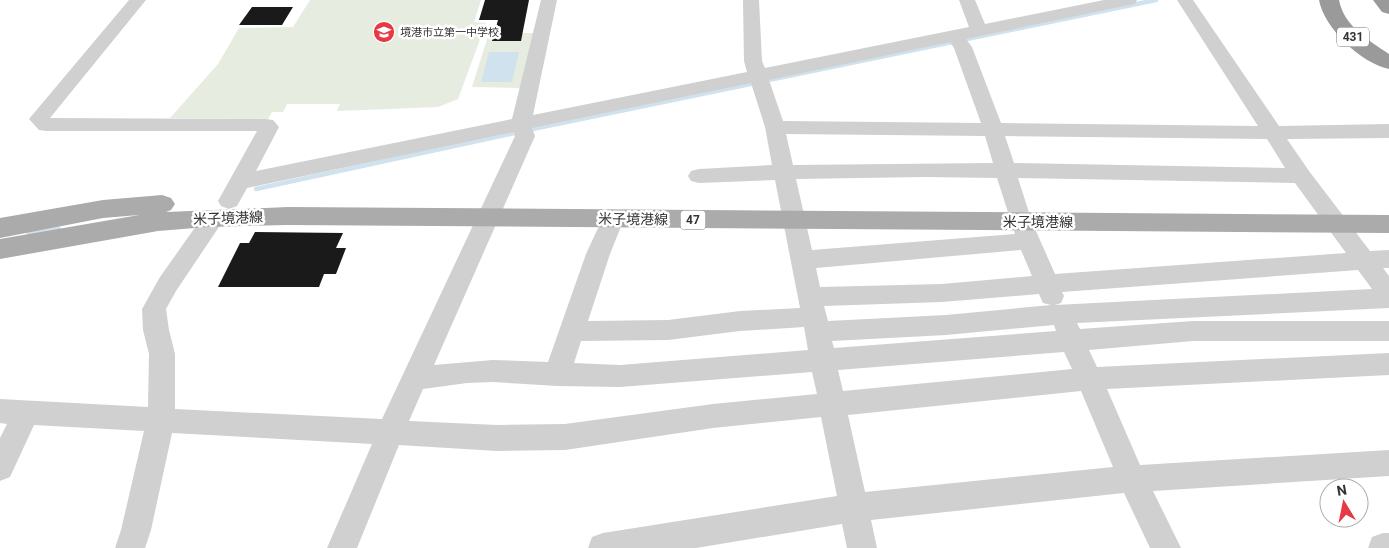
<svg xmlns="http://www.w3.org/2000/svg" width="1389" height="548" viewBox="0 0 1389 548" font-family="Roboto,'Noto Sans JP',sans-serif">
<rect width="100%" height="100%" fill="#fff"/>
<g fill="#e6ecdf">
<polygon points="310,0 481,0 474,22 486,23 458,99 438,107 337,111 340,104 287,104 283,112 272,112 268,119 170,118 218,64 239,28 293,27"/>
<polygon points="489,33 534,33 520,88 472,87"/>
</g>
<polygon fill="#cfe2ee" points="489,52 519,52 512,82 481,82"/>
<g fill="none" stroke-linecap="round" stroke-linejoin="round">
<g stroke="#cfe2ee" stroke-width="4.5">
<polyline points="528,130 1156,0"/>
<polyline points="256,189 519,132"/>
<polyline points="29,233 59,229"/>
</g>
<polyline stroke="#cfe2ee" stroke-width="5.5" points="29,233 38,232"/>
</g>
<g fill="#1a1a1a">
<polygon points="485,0 529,0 521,41 492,41 498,20 479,20"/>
<polygon points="252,7 293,7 282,25 239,25"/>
<polygon points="255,232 343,233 336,248 346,248 336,274 324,274 319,287 218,287 240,243 249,243"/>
</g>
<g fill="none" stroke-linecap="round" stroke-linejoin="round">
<g fill="#d0d0d0" fill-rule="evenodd">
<path d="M 129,0 L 146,0 L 50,118 L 266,119 L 273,120 L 279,127 L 256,171 L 512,119 L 541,0 L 557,0 L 533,115 L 747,72 L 744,61 L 743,0 L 759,0 L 762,61 L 765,68 L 969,27 L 959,0 L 975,0 L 985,24 L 1104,0 L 1137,0 L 1135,4 L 1129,5 L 966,39 L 972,47 L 1001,123 L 1258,126 L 1177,0 L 1193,0 L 1279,126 L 1389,124 L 1389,138 L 1287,139 L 1309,171 L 1370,251 L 1389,250 L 1389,268 L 1383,268 L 1389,276 L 1389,308 L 1077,323 L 1080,329 L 1193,321 L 1389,321 L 1389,341 L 1193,341 L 1089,350 L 1097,367 L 1389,353 L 1389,375 L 1107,389 L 1140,465 L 1389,450 L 1389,476 L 1153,491 L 1181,548 L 1150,548 L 1124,493 L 871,520 L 877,548 L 847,548 L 842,524 L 696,548 L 588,548 L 592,537 L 603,533 L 837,496 L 821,417 L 713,428 L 565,450 L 497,451 L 399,445 L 357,548 L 327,548 L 372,444 L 172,433 L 151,530 L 145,548 L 115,548 L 121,530 L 144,431 L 34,425 L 10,477 L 0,481 L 0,438 L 7,424 L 0,423 L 0,399 L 148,407 L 149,354 L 143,330 L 142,309 L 160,277 L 206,212 L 214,210 L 222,212 L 225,218 L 176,291 L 166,309 L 169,330 L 175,354 L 175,409 L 382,419 L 515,136 L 514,132 L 247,188 L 237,206 L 229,209 L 221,206 L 218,201 L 257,131 L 46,131 L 39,130 L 29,119 ZM 950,42 L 954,48 L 981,123 L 783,121 L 769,80 ZM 751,83 L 765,127 L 772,165 L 699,169 L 691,171 L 688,176 L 691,181 L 699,183 L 775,180 L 800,308 L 740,311 L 668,320 L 588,321 L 610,254 L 624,219 L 621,213 L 613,211 L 605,213 L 586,254 L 548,362 L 493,360 L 434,365 L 535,136 L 532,128 ZM 786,134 L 985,136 L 993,163 L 793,165 ZM 1005,136 L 1267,139 L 1285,168 L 1014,163 ZM 924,177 L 997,178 L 1015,234 L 812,250 L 796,179 ZM 1018,178 L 1295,183 L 1346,253 L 1055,274 L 1032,222 ZM 1021,250 L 1032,276 L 942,284 L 820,287 L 816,268 ZM 1358,270 L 1372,289 L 1055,305 L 1061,303 L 1064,296 L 1062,292 ZM 1039,294 L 1043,303 L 1051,305 L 946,315 L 828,321 L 824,306 L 942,302 ZM 1054,325 L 1056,331 L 834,348 L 832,341 L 946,335 ZM 804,327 L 808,350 L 620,365 L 574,363 L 581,341 L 668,340 L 740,331 ZM 1064,352 L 1072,369 L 843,391 L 838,370 ZM 812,372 L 817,394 L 713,404 L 565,424 L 497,425 L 409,421 L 423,389 L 467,383 L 493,382 L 557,386 L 620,387 ZM 1081,391 L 1113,467 L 865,492 L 848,415 Z"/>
<polygon points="1383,533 1389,533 1389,548 1368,548 1372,537"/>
</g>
<polygon fill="#ababab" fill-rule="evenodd" points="162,195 171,198 175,204 171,210 166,212 288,207 1389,215 1389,233 288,225 207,227 158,231 0,259 0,239 139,215 103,218 0,238 0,218 103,200"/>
<g fill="#9a9a9a" fill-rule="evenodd">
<path d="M 1319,0 L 1339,0 C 1344,26 1368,40 1389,54 L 1389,69 C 1361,63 1324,28 1319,0 Z"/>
<polygon points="1373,0 1389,0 1389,14 1382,12"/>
</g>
</g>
<defs>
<g id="school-disc" transform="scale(1.125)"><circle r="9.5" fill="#e63946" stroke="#fff"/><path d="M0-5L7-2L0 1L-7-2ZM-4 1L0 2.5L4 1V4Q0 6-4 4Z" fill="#fff"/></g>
</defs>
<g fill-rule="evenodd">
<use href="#school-disc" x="384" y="32"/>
</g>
<g text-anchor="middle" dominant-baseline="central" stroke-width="5" stroke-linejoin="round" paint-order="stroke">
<g font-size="11" fill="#333" stroke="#fff" text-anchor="start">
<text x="400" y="32">境港市立第一中学校</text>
</g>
<g fill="#fff" stroke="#707070" stroke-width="1">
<rect x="1337" y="27.5" width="32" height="19" rx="4"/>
<rect x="680.5" y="210.5" width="25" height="19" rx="4"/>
</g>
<g font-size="12" font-weight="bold" fill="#333">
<text x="1353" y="37">431</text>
<text x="693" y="220">47</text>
</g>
<g font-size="14" fill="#333" stroke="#fff">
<text transform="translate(228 218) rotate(-2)">米子境港線</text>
<text transform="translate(633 219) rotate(1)">米子境港線</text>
<text x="1038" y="222">米子境港線</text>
</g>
</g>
<g transform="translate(1344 503) rotate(350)"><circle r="24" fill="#ffffff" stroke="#adadad"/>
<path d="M0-4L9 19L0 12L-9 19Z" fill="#e63946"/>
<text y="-8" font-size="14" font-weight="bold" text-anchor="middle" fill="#333333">N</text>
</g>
</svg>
